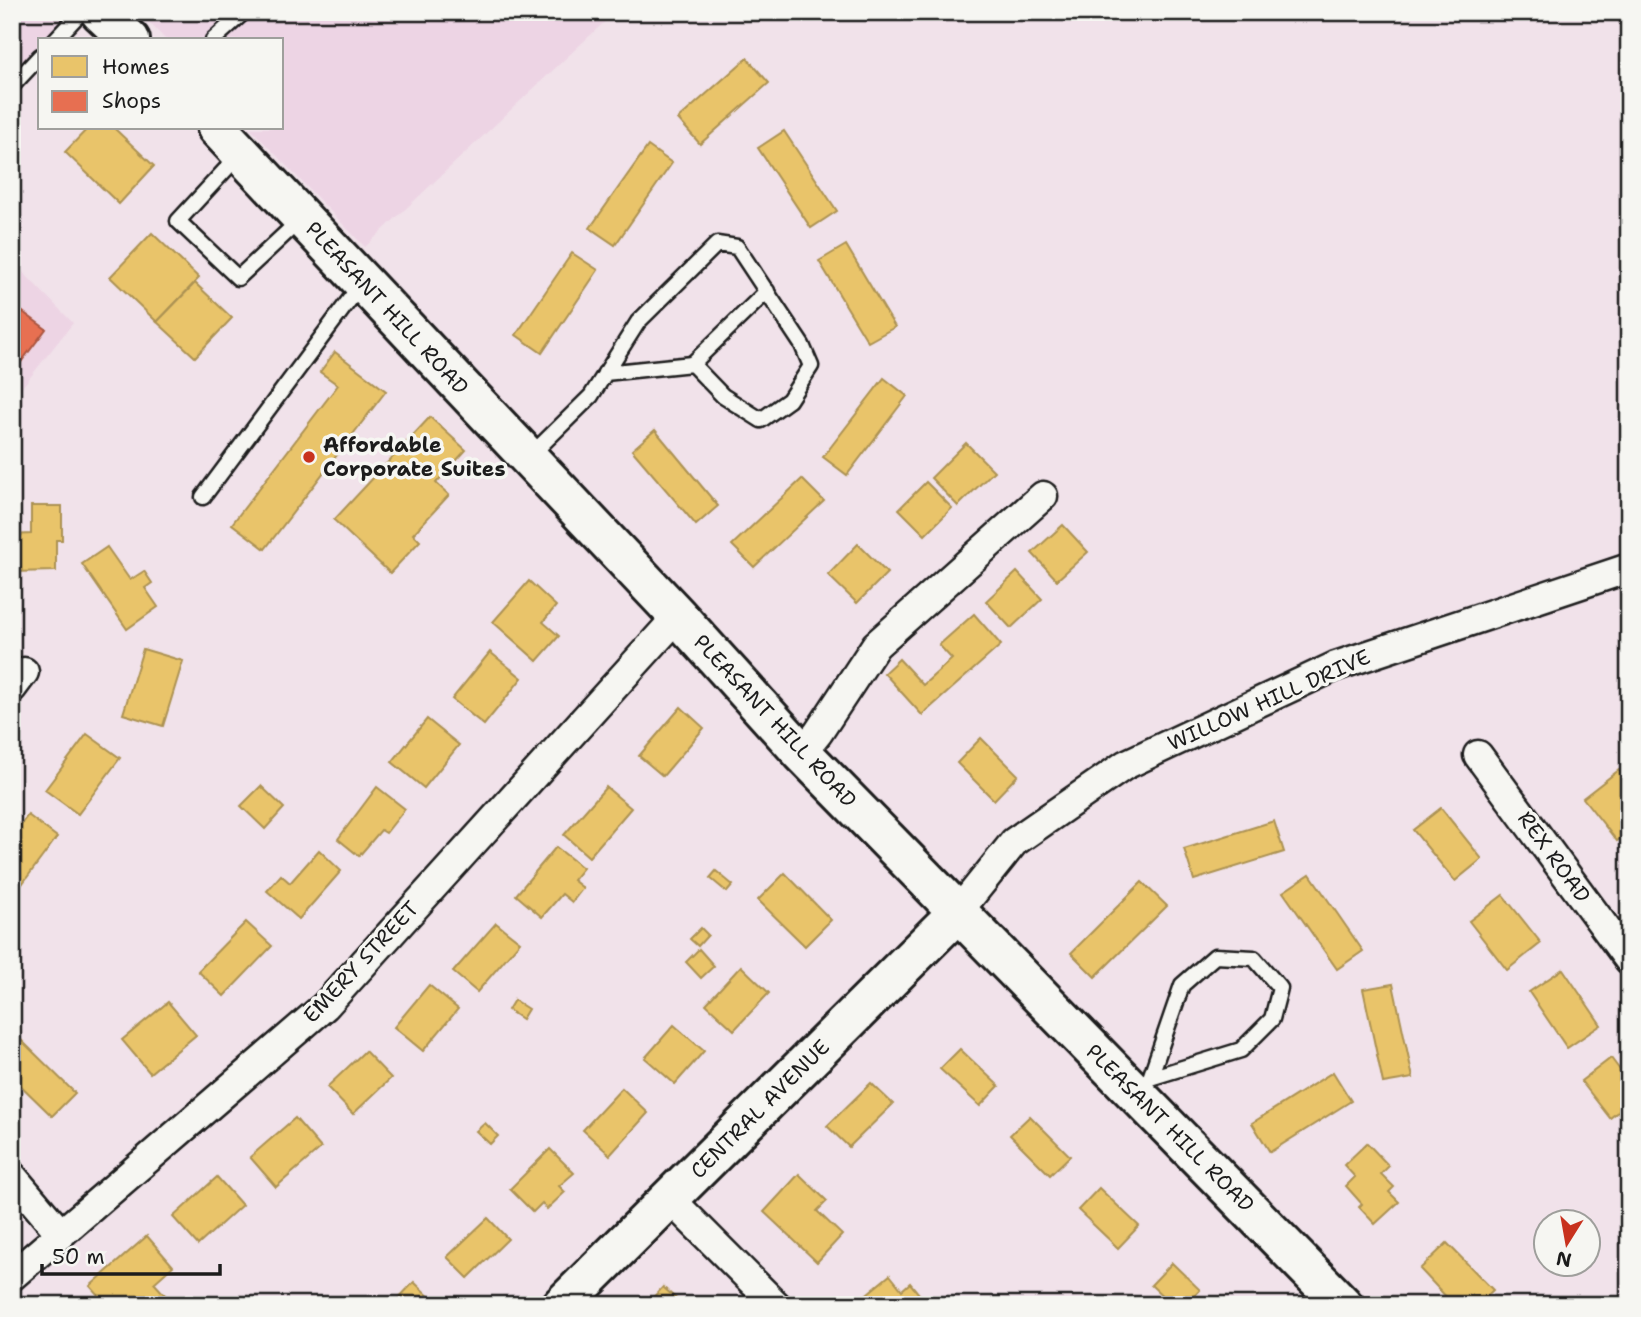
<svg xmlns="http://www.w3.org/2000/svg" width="1641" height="1317" viewBox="0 0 1641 1317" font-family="'Shantell Sans',sans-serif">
<rect width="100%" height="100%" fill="#f1e2ea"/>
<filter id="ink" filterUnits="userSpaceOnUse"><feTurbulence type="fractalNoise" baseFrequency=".0143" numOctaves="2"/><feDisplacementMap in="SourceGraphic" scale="14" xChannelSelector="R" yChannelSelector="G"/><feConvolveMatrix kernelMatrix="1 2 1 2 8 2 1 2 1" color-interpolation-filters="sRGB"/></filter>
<g filter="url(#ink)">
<g fill="#edd4e4">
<polygon points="12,12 83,12 56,40 40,40 40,56 12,84"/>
<polygon points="139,12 615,12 365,247 250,128 282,128 282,40 166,40"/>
<polygon points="12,261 73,323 12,400"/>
</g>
<g fill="#e9c46a" stroke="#ac9253" stroke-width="2">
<polygon points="747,58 769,83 700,144 678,119"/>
<polygon points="88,128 114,128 154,166 119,204 65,152"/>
<polygon points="784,131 837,211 811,228 758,148"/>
<polygon points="648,146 672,163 615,245 590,228"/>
<polygon points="152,233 199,278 157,322 110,277"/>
<polygon points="846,245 895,327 868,342 819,261"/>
<polygon points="572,253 598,270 542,353 516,335"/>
<polygon points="195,283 232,318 195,357 157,322"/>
<polygon points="335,352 386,391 265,549 232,524 338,385 320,372"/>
<polygon points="884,378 907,396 847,475 823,457"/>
<polygon points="430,417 466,450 436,483 449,495 413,534 420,541 390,573 334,520"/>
<polygon points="655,430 718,506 696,525 632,450"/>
<polygon points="966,443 994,471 958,506 931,478"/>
<polygon points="802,479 824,501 754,567 732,545"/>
<polygon points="926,482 952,508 925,535 899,509"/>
<polygon points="31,506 62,506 62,540 56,540 56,571 12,572 12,535 31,534"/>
<polygon points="1063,525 1088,552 1057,580 1032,553"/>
<polygon points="858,544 887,573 857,603 828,575"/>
<polygon points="107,547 130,580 144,571 152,583 145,588 158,607 127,629 82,564"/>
<polygon points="1017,572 1042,599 1011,628 986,601"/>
<polygon points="529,581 556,606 543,622 559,636 537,661 493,622"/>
<polygon points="974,614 1001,645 922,715 884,673 899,659 923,685 952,659 939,645"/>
<polygon points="143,649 183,661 163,726 123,714"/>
<polygon points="490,652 522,678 484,725 452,699"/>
<polygon points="681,707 704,728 663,776 639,756"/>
<polygon points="427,719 459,745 424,788 392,762"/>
<polygon points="87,734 120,758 78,814 45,790"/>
<polygon points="981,738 1018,775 994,800 957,763"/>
<polygon points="1619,770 1629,783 1629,832 1617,841 1583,798"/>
<polygon points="261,786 284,808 265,829 241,806"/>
<polygon points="377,787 405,809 386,833 381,830 359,856 338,839"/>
<polygon points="606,787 631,808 589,857 564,835"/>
<polygon points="1441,808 1482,859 1455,881 1413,830"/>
<polygon points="28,815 57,837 17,891 12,888 12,836"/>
<polygon points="1274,821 1284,852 1194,880 1184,849"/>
<polygon points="556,847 583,868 573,880 583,888 572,902 562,894 542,917 516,895"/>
<polygon points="319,850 341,871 299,919 267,891 281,875 290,883"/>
<polygon points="716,871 733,885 727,892 710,878"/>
<polygon points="785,873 831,920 805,946 758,900"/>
<polygon points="1310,874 1363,951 1337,969 1283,892"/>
<polygon points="1142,882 1167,906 1095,977 1071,953"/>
<polygon points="1503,895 1541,943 1507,970 1469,921"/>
<polygon points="246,922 272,946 224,996 198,971"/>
<polygon points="496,923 520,942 477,992 453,972"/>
<polygon points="701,928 708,935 698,946 690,939"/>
<polygon points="699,949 714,966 701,978 686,962"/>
<polygon points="741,966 769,993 734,1030 706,1004"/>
<polygon points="1563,969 1601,1025 1567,1048 1529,992"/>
<polygon points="1393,984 1413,1078 1383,1083 1363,989"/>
<polygon points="429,985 458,1009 423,1051 394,1027"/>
<polygon points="514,1000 528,1009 522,1019 508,1010"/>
<polygon points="168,1002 196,1035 150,1073 122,1040"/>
<polygon points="674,1025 704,1051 675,1084 645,1058"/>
<polygon points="20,1039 75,1093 52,1116 12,1077 12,1047"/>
<polygon points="960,1049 999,1086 980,1106 940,1069"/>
<polygon points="365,1051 391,1078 353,1114 327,1087"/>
<polygon points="1611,1058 1629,1082 1629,1103 1610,1118 1581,1081"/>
<polygon points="1333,1072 1351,1101 1270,1152 1252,1123"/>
<polygon points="871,1083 893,1104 849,1147 827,1126"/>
<polygon points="622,1088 648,1113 610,1155 583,1130"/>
<polygon points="1030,1116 1070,1156 1050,1175 1010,1135"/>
<polygon points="295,1118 321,1148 276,1187 250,1157"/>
<polygon points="485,1123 498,1136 490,1144 476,1131"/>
<polygon points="1367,1143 1389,1166 1381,1174 1394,1187 1389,1192 1399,1202 1375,1224 1359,1207 1362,1204 1346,1186 1355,1177 1344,1165"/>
<polygon points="550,1149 574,1173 559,1186 565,1192 547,1209 542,1203 533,1212 510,1189"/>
<polygon points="799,1174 827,1201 817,1211 842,1235 817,1262 764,1212"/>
<polygon points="217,1177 242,1205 198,1245 173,1217"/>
<polygon points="1099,1188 1139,1226 1118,1248 1078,1210"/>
<polygon points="488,1218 508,1239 468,1278 447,1257"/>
<polygon points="147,1236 173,1266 154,1283 165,1295 153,1305 139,1305 135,1300 129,1305 107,1305 90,1286"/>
<polygon points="1447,1243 1493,1290 1478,1305 1464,1305 1456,1297 1451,1302 1420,1269"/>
<polygon points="1172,1263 1200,1290 1186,1305 1172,1305 1151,1285"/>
<polygon points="890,1275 902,1290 910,1283 928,1305 867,1305 862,1298"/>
<polygon points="414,1282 438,1305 392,1305"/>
<polygon points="663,1287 683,1305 646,1305"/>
</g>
<polygon fill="#e76f51" stroke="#aa5641" stroke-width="2" points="12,304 46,329 12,374"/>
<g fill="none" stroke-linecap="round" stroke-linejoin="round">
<g stroke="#1c1c1c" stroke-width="19">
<g id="lane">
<polyline points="55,40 81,12"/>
<polyline points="213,40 244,12"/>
<polyline points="12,86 40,56"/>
<polyline points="240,154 178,221 238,278 301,219"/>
<polyline points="692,364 767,291"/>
<polyline points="529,457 591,396 638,322 717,244 737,247 802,345 811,366 789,400 761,420 723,396 692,364 605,373"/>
<polyline points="203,497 362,283"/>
<polyline points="1134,1090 1150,1078 1241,1050 1272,1019 1280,988 1254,958 1215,956 1182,985 1150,1078"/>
</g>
</g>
<g stroke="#1c1c1c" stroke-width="33">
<g id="street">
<polyline points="12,688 24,672"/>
<polyline points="802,753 818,733 876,645 1043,496"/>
<polyline points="1478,755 1629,960"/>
<polyline points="957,913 1014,842 1125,765 1336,666 1629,568"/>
<polyline points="12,1176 61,1234"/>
<polyline points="670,1199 776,1305"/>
<polyline points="12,1276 325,1006 678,616"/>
</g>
</g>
<g stroke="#1c1c1c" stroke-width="44">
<g id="secondary">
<polyline points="100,12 130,40"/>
<polyline points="217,128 678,616 802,753 1343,1305"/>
<polyline points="562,1305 957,913"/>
</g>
</g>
<use href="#lane" stroke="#f6f6f2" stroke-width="14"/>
<use href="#street" stroke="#f6f6f2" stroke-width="28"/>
<use href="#secondary" stroke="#f6f6f2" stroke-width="38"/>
</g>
</g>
<circle fill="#c8321e" stroke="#f6f6f2" stroke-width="2.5" cx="309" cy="457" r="7"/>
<g text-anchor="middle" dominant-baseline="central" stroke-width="7" stroke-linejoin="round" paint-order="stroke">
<g font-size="21" fill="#1c1c1c" stroke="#f6f6f2">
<text transform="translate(387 308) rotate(47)">PLEASANT HILL ROAD</text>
<text transform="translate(1269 700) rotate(-24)">WILLOW HILL DRIVE</text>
<text transform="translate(775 721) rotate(47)">PLEASANT HILL ROAD</text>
<text transform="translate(1554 857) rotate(54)">REX ROAD</text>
<text transform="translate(361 962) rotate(-47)">EMERY STREET</text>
<text transform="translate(760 1109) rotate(-45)">CENTRAL AVENUE</text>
<text transform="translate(1170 1128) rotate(45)">PLEASANT HILL ROAD</text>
</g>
<g font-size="21" font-weight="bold" fill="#1c1c1c" stroke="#f6f6f2" text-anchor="start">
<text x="323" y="445">Affordable<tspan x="323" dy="24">Corporate Suites</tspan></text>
</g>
</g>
<rect width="1641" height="1317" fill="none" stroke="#f6f6f2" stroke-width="42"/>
<rect x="21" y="21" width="1599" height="1275" fill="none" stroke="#1c1c1c" stroke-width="2.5" filter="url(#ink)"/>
<rect x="38" y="38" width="245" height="91" fill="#f6f6f2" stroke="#9f9f9c" stroke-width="2"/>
<rect x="52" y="56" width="35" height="21" fill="#e9c46a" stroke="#9f9f9c" stroke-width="2"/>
<text x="102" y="74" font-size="21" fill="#1c1c1c">Homes</text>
<rect x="52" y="91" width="35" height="21" fill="#e76f51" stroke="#9f9f9c" stroke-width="2"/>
<text x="102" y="108" font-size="21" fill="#1c1c1c">Shops</text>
<g transform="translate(1567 1243) rotate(191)"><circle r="33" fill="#f6f6f2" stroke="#9f9f9c" stroke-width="2"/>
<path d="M0-5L12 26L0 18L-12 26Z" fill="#c8321e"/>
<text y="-10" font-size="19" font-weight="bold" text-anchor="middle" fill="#1c1c1c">N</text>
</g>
<path d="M42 1264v10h178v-10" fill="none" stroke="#1c1c1c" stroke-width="3.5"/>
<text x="52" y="1264" font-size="21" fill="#1c1c1c" stroke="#f6f6f2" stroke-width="5" paint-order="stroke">50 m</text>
</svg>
